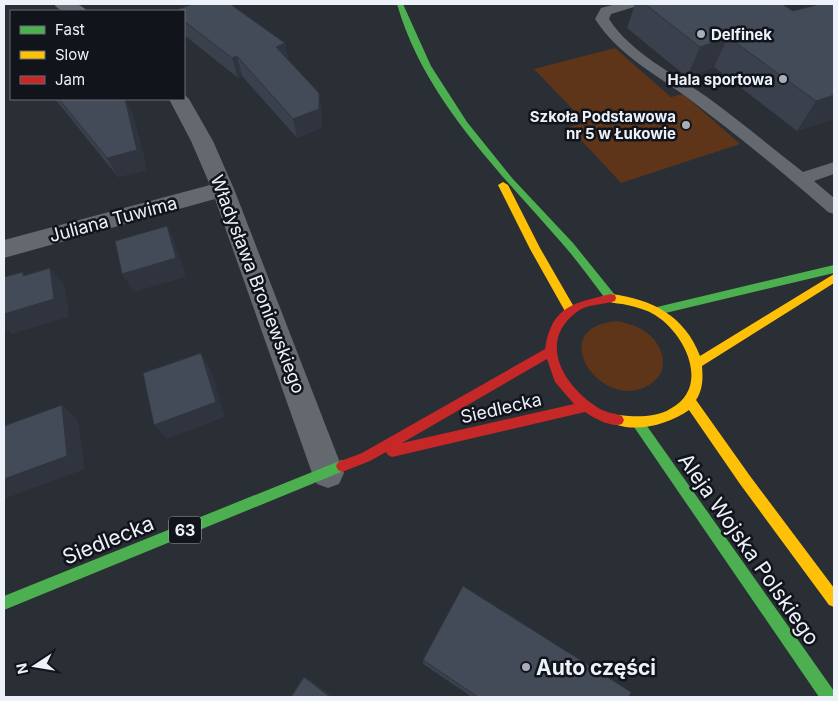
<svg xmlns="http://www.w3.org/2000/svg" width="838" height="701" viewBox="0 0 838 701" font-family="Inter,sans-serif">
<rect width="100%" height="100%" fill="#2a2e35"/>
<g fill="#5e3518">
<polygon points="615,48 671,97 683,94 740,144 621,183 569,127 585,122 534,69"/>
<path d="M 617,321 C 626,323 635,325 643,330 C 663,342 673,371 649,385 C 602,414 542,327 617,321 Z"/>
</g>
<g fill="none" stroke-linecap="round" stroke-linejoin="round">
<path fill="#646970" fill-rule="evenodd" d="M 616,4 L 635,4 L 634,7 L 611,14 L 609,19 C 632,54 673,73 707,97 C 740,121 771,147 803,172 L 834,162 L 834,174 L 814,181 L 834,198 L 834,214 L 828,212 C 786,175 742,139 697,105 C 662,77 620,58 595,19 L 601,8 Z"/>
<g fill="#646970" fill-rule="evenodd">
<path d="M 54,4 C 65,4 79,1 87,11 C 76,12 60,14 54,4 Z"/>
<polygon points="184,94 189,99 213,141 234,189 344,473 339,484 328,488 317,484 312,473 215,199 4,258 4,240 210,185 191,141 169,99 184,99"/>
</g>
<g fill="#4caf50" fill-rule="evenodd">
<path d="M 397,4 L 403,4 L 431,66 L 467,122 L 512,178 L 573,243 L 615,295 L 616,298 L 615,301 L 607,301 C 592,281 577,260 560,241 C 497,169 424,98 397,4 Z"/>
<polygon points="834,265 834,273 657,315 652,311 657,307"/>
<polygon points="638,417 642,419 834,691 834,697 819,697 634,427 632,423 634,419"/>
<polygon points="342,460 346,462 348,466 346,470 4,610 4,596"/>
</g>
<g fill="#ffc107" fill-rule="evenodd">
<polygon points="503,182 508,185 540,248 574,307 575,310 574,313 566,313 530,249 498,185"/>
<path d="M 834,274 L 834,283 L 702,366 C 703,378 703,390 696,400 L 750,476 L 834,588 L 834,607 L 829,605 L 740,484 L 689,410 C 669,424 638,433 614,424 L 612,420 L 614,416 C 619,414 623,416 629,416 C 641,417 659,416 670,409 C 711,388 686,334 655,315 C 647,310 637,307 627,305 C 622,303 612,304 608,301 C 607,300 606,299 606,298 L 611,294 C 652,299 685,316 700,356 Z"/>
</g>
<path fill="#c62828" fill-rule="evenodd" d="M 611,294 L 615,295 L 616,298 L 615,301 C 603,305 588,304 578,311 C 535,342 565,388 600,409 C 607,413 615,413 622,416 L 624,420 L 622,424 C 611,428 594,418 585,412 L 392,457 L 388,455 L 386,452 L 370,461 L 342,472 L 338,470 L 336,466 L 338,462 L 362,453 L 545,349 C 552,305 574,303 611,294 ZM 547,359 L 555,382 L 574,404 L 402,443 Z"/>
</g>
<g fill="#3a404c">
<polygon points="635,4 782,4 793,11 834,4 834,119 797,131 714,67 687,77 627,28"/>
<polygon points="184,11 285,43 288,59 319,93 322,113 322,128 297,138 242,76 238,78 184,35"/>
<polygon points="55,99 125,99 133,115 147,170 118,177"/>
<polygon points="423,660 629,697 472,697 423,664"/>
</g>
<g fill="#30343e">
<polygon points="728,37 714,67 687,77 700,47"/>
<polygon points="285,43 289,63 276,47"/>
<polygon points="237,56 242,76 238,78 232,58"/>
<polygon points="319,93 322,113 322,128 297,138 293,119"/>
<polygon points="834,95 834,119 797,131 816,101"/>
<polygon points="125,99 133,115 147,170 118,177 107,158"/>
<polygon points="167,226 176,245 186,277 134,292 122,274"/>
<polygon points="50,268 65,286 69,317 12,334 7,329 4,330 4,314"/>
<polygon points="201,353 211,370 225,417 167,439 154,425"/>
<polygon points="62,405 78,420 85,469 4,499 4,479"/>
<polygon points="304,677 311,680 333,697 330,697"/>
</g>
<g fill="#444b58" stroke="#30343e">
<polygon points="193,4 230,4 285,43 276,47 319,93 319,109 293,119 237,56 232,58 184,21 184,11 173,11"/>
<polygon points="645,4 782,4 793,11 820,4 834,4 834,95 816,101 728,37 700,47"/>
<polygon points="59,99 125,99 137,150 107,158"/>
<polygon points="167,226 176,258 122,274 115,241"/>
<polygon points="50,268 54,299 4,314 4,277 23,272 23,276"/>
<polygon points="201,353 216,402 154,425 143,373"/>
<polygon points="62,405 67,456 4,479 4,426"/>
<polygon points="463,586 631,692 629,697 478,697 423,660"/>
<polygon points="304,677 330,697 291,697"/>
</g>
<g fill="#a9adb5" stroke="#11151b" stroke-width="2">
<circle cx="701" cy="34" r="5"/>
<circle cx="783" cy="79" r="5"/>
<circle cx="686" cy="125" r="5"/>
<circle cx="526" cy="667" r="5"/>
</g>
<g text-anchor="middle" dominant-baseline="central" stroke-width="5" stroke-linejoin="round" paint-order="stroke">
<g font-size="15" font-weight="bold" fill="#edf2fa" stroke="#11151b" text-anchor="end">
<text x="711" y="34" text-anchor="start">Delfinek</text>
<text x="773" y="79">Hala sportowa</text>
<text x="676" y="116">Szkoła Podstawowa<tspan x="676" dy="17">nr 5 w Łukowie</tspan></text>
</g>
<rect fill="#11151b" stroke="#abb0b7" stroke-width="1" x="169" y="516.5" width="32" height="27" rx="4"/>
<g font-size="16" font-weight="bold" fill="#edf2fa">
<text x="185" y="530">63</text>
</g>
<g font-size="18" fill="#edf2fa" stroke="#11151b">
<text transform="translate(113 219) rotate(-15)">Juliana Tuwima</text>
<text transform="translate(258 284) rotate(69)">Władysława Broniewskiego</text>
<text transform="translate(501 408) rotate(-13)">Siedlecka</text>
</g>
<g font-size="21" fill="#edf2fa" stroke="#11151b">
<text transform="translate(108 540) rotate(-22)">Siedlecka</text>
<text transform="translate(749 549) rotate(55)">Aleja Wojska Polskiego</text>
</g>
<g font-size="21" font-weight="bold" fill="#edf2fa" stroke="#11151b" text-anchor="start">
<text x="536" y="667">Auto części</text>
</g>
</g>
<rect width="838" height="701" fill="none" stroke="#edf2fa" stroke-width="10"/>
<rect x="10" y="10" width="175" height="90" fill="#11151b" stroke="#696d74"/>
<rect x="20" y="26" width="25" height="8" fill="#4caf50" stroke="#696d74"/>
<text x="55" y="35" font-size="15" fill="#edf2fa">Fast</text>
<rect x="20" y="51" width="25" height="8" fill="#ffc107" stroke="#696d74"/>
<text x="55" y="60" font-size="15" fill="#edf2fa">Slow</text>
<rect x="20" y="76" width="25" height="8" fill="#c62828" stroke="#696d74"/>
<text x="55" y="85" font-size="15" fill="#edf2fa">Jam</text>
<g transform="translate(35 666) rotate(258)" stroke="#11151b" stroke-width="4" paint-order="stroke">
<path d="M0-4L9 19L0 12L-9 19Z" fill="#edf2fa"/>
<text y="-8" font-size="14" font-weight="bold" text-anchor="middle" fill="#edf2fa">N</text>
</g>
</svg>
